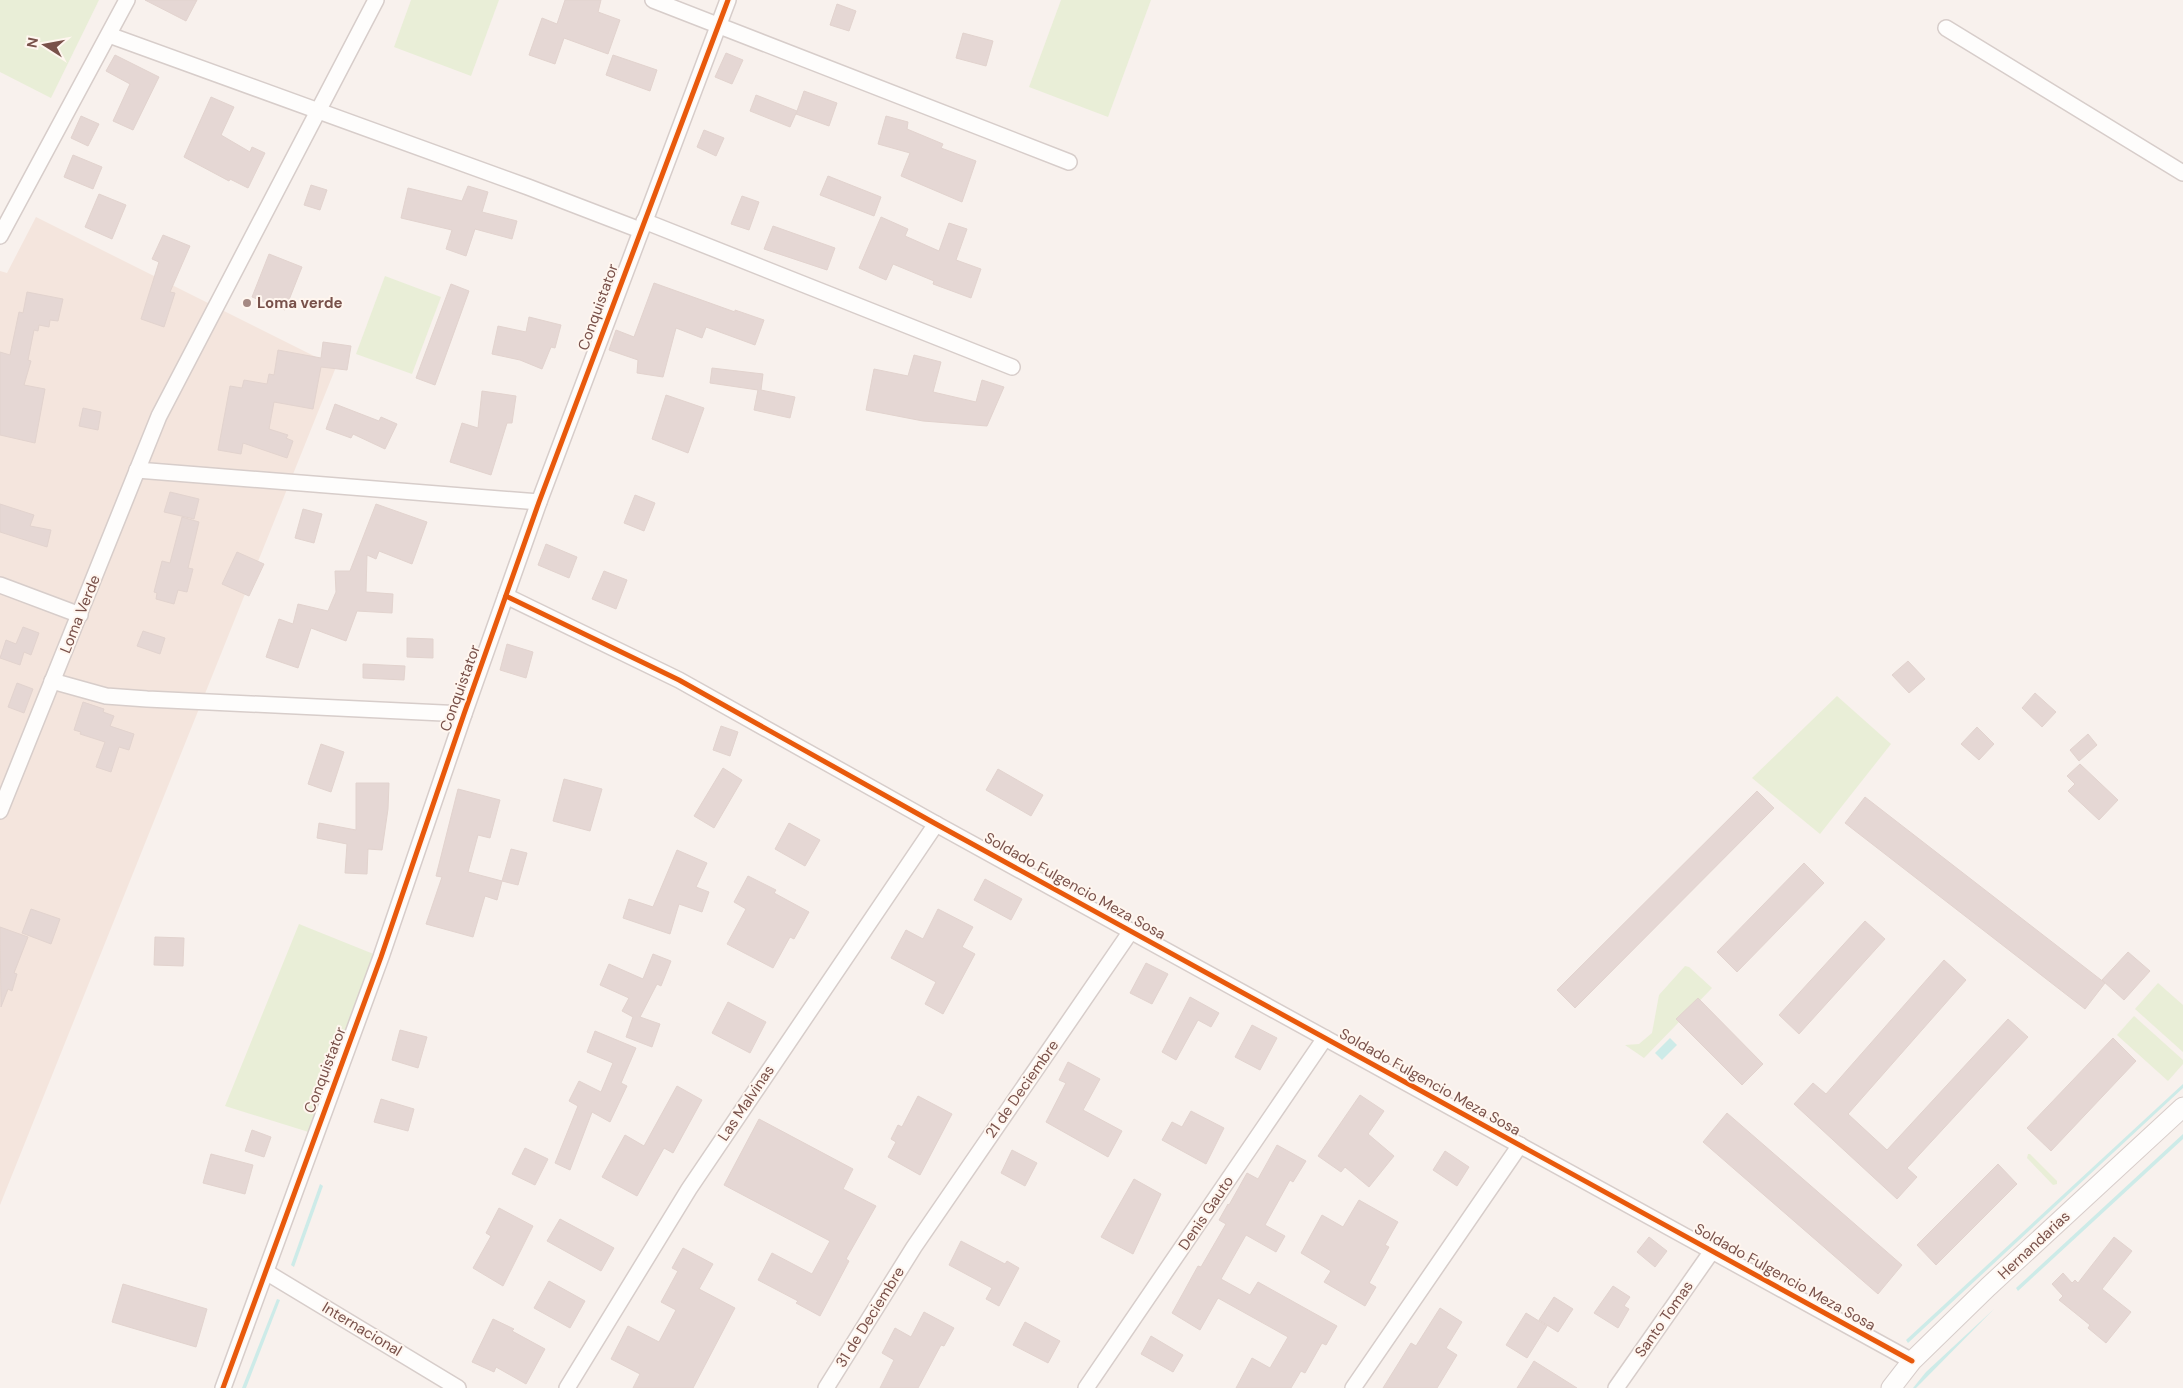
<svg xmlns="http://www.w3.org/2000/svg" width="2183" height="1388" viewBox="0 0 2183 1388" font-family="'DM Sans',sans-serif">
<rect width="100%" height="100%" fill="#f8f1ed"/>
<polygon fill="#f4e5dd" points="36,217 336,367 0,1205 0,271 7,273"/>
<g fill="#e9eed7">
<polygon points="0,0 99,0 51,98 0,72"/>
<polygon points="411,0 499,0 471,76 394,47"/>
<polygon points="1061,0 1151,0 1108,117 1029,87"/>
<polygon points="385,276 441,297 412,374 356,354"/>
<polygon points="1837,696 1891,744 1820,834 1752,778"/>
<polygon points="299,924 381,957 315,1134 225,1106"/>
<polygon points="1685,966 1689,967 1712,988 1644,1058 1625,1045 1639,1044 1652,1033 1659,995"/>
<polygon points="2158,983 2183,1005 2183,1052 2135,1009"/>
<polygon points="2134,1016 2183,1060 2183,1064 2168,1081 2117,1035"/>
<polygon points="2028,1154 2030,1154 2057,1181 2057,1184 2053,1185 2027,1158"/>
</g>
<g fill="#cdebe8">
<polygon points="1670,1038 1677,1045 1662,1060 1655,1053"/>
<polygon points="2183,1084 2183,1088 1908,1343 1906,1340"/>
<polygon points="2183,1134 2183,1139 2018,1291 2016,1288"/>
<polygon points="320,1184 323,1186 294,1267 291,1265"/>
<polygon points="277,1299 280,1300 246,1388 242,1388"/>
<polygon points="1994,1309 1916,1388 1913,1388 1926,1372"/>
</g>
<g fill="#e5d7d4" stroke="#e2d3ce">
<polygon points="145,0 197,0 186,21"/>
<polygon points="565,0 601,0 598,12 620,20 608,54 564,38 555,64 529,55 542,18 557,24"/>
<polygon points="837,4 856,11 849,31 830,25"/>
<polygon points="963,33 993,41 986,66 956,58"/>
<polygon points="726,53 743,60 732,84 715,77"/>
<polygon points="115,55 159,77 133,130 113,121 130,84 106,71"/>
<polygon points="613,55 657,70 650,91 606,75"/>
<polygon points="804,91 837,103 829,126 796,114"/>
<polygon points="756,95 797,111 790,127 750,111"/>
<polygon points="211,97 234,107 221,135 250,152 252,147 265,153 248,188 230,179 229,181 184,157"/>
<polygon points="81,116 99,124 88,146 71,138"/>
<polygon points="886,116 908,122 907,129 943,144 941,148 976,161 962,202 901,176 910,153 878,144"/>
<polygon points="704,130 724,138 716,156 697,147"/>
<polygon points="73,155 102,167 93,189 64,177"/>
<polygon points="828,176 881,197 874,216 820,195"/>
<polygon points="311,185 327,190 320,210 304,205"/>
<polygon points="468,186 488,192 482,212 517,221 512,239 475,229 466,256 446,249 452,230 401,218 408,188 462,201"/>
<polygon points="99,194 126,205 112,239 85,227"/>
<polygon points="742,196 759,202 749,230 731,224"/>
<polygon points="881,217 908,229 905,236 939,251 949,223 967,229 956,260 981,269 971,298 933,284 934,281 893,264 886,280 859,268"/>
<polygon points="773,226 835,248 827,270 764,249"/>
<polygon points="163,235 190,246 170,292 175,293 164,327 141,319 159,262 152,259"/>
<polygon points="269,254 302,267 285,310 252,297"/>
<polygon points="654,283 735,312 735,310 764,320 755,345 706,327 702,338 676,328 663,377 637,373 638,360 609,350 616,330 634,337"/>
<polygon points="451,284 469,291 435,385 416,378"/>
<polygon points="27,292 63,299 58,321 50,320 49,327 39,325 38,331 34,330 28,360 31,361 24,385 45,389 35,443 0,435 0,352 10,355 19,312 23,313"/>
<polygon points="529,317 561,325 555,348 551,347 542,369 520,360 492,354 498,326 526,332"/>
<polygon points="323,342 351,346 347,370 321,367 313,409 274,402 269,429 288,435 286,438 293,441 287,458 243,443 241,454 218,450 230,386 242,388 244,380 267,384 269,374 274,375 278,350 321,358"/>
<polygon points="914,355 941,362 933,392 976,402 982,380 1004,387 987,426 923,421 866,410 874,369 908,376"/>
<polygon points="712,368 763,374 761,390 795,397 790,418 754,410 758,390 710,383"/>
<polygon points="482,391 516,396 512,423 507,423 491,475 450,462 462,423 478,428"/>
<polygon points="666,395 704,408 688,453 652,439"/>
<polygon points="335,404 379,421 381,417 397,424 385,449 353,434 351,438 326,429"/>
<polygon points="83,408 101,412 98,430 79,426"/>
<polygon points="170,492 199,499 194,519 164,512"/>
<polygon points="635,495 655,503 644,531 624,523"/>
<polygon points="0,504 34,515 30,526 51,530 47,547 0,532"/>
<polygon points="376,504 427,522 412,564 379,551 376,559 367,555 366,592 393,594 392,613 357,611 346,641 311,628 298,668 266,657 279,619 293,624 298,604 328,611 336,592 335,571 350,571"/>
<polygon points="303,509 322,514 314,543 295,538"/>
<polygon points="182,517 199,522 188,568 193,569 187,592 178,590 174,604 156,599 157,593 154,592 162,561 170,563"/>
<polygon points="546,544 577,557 569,578 538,565"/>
<polygon points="237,552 264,564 249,596 222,584"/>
<polygon points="604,571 627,580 616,609 592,599"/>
<polygon points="23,627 39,633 31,655 24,652 20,665 0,658 6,640 16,644"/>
<polygon points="143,631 165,638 160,654 137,646"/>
<polygon points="407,638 433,639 433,658 407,657"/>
<polygon points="507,644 533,652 526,678 500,670"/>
<polygon points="1908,661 1925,679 1909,693 1892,675"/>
<polygon points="363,664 405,666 404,680 363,678"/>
<polygon points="17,683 33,689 24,713 8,707"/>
<polygon points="2035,693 2056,712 2042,727 2022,708"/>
<polygon points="83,702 104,709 103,712 114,716 110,726 134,734 129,750 119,747 111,772 96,767 105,742 80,734 81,732 74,730"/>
<polygon points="721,726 738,732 730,756 713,750"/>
<polygon points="1977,727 1994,744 1979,760 1961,744"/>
<polygon points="2088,734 2097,745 2079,761 2070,750"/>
<polygon points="321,744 344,752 331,792 308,784"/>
<polygon points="2080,764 2118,800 2099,820 2068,791 2075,784 2067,776"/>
<polygon points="723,768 742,780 714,828 694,816"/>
<polygon points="998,769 1043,795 1031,816 986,790"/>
<polygon points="564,779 602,789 590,831 553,821"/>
<polygon points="356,783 389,783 388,809 382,850 368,849 367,874 345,873 347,844 317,838 319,823 356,830"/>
<polygon points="458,789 500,800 490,838 478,835 468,872 502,881 497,900 485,896 473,937 426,924 442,877 436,876"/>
<polygon points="1757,791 1774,808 1575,1008 1557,990"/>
<polygon points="1865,797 2105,983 2085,1009 1845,823"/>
<polygon points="789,823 820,840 805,866 775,849"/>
<polygon points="511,849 527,853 518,885 502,881"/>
<polygon points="677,850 707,863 696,887 709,892 702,912 679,904 670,934 623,918 629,899 653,907"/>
<polygon points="1804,863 1824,883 1737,972 1717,952"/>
<polygon points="748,876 776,890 774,893 809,912 794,939 790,937 773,968 727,944 746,909 734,902"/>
<polygon points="985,879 1022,899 1011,920 974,900"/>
<polygon points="31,909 60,919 51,944 22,933"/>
<polygon points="938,909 973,927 962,947 975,954 943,1014 925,1004 936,982 891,958 906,930 923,939"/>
<polygon points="1865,921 1885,939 1799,1034 1779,1015"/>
<polygon points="0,927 28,937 14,973 17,974 12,991 8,989 1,1007"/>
<polygon points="155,937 184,938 183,966 154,965"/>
<polygon points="2128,952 2150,971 2124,1000 2102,980"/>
<polygon points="653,954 671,961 661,986 657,984 640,1017 660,1024 652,1047 626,1037 633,1017 622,1011 629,998 600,985 609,964 643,979"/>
<polygon points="1944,960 1966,980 1848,1114 1887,1150 2008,1019 2028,1037 1907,1168 1917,1177 1897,1199 1794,1104 1813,1083 1826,1094"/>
<polygon points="1146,963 1168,974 1152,1004 1130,993"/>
<polygon points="1190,997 1219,1013 1211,1027 1198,1020 1176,1060 1162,1052"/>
<polygon points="1698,998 1763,1064 1742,1085 1676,1019"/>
<polygon points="728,1002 766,1022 750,1053 712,1033"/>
<polygon points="1252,1025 1277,1038 1260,1070 1235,1057"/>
<polygon points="400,1030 427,1037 418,1068 392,1060"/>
<polygon points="595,1031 636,1048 621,1083 627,1086 610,1122 592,1112 570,1170 555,1163 578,1106 569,1101 579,1081 601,1092 613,1063 587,1052"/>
<polygon points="2113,1038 2136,1061 2051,1151 2027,1128"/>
<polygon points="1068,1062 1100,1079 1083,1110 1122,1131 1108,1157 1046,1122 1066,1083 1059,1080"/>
<polygon points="677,1086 702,1100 673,1153 664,1148 637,1196 602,1177 625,1135 644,1146"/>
<polygon points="1360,1095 1384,1111 1368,1134 1394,1156 1369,1187 1345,1167 1341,1172 1318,1156"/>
<polygon points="918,1096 952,1114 920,1175 888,1157 896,1142 891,1139 898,1125 902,1127"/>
<polygon points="381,1099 414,1109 408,1131 374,1122"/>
<polygon points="1191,1111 1224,1128 1206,1164 1162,1140 1172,1122 1182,1127"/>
<polygon points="1727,1113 1902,1265 1878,1294 1703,1142"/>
<polygon points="759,1119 853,1169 843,1189 876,1206 846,1259 849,1261 820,1316 796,1303 798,1301 758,1280 772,1253 812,1274 830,1241 724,1185"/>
<polygon points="252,1130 271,1137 264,1157 245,1151"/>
<polygon points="1277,1145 1306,1161 1293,1182 1290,1180 1265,1225 1285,1236 1276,1252 1246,1235 1221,1279 1250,1295 1258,1282 1337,1326 1326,1345 1322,1343 1305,1373 1301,1371 1291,1388 1236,1388 1252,1358 1270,1368 1288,1337 1218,1298 1200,1330 1172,1313 1198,1266 1201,1267 1226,1224 1219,1220 1228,1204 1229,1205 1247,1173 1258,1179"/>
<polygon points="525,1148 548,1159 535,1185 512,1174"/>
<polygon points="1012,1150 1037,1163 1025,1186 1001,1173"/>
<polygon points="1445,1151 1469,1167 1457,1186 1433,1170"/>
<polygon points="211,1154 253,1165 245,1194 203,1183"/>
<polygon points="1998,1164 2017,1184 1936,1265 1917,1245"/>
<polygon points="1134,1179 1161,1194 1133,1254 1101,1237"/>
<polygon points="1359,1200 1398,1222 1385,1245 1389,1247 1369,1283 1376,1287 1365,1306 1324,1282 1331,1271 1301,1253 1322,1215 1343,1227"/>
<polygon points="499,1208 533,1226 503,1286 473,1268 491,1236 486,1233"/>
<polygon points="560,1219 614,1248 601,1271 547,1241"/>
<polygon points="1649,1237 1667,1251 1655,1267 1637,1252"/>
<polygon points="2114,1237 2132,1251 2102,1289 2131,1312 2106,1343 2088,1328 2090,1325 2059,1300 2063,1296 2052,1284 2063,1273 2072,1283 2075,1280 2078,1283"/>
<polygon points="961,1241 1005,1264 1007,1261 1019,1268 999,1306 986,1299 992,1288 949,1265"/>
<polygon points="683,1248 713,1264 699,1289 735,1308 693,1388 633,1388 640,1374 611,1359 628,1326 659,1342 676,1310 661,1302 678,1271 672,1268"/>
<polygon points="549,1281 585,1301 570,1328 534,1308"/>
<polygon points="123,1284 207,1309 196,1347 112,1322"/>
<polygon points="1613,1286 1630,1297 1624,1306 1629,1309 1618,1328 1594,1313"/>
<polygon points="1554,1297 1573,1309 1558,1332 1539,1320"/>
<polygon points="1440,1308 1462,1322 1446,1348 1457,1355 1437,1388 1383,1388 1411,1343 1416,1346"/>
<polygon points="924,1312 954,1328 944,1346 941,1345 918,1388 880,1388 894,1360 882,1353 895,1328 911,1337"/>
<polygon points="1526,1313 1547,1326 1527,1358 1506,1345"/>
<polygon points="493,1319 514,1329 512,1331 545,1349 526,1384 496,1367 494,1372 472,1362"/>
<polygon points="1025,1322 1060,1341 1048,1363 1013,1345"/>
<polygon points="1151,1336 1183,1355 1173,1372 1141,1354"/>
<polygon points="1534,1361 1577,1388 1517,1388"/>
</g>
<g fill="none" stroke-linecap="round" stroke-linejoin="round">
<g stroke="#d7cdca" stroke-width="18">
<g id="minor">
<polyline points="653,0 1069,162"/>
<polyline points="1946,28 2183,173"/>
<polyline points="109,35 528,187 640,230"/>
<polyline points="644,221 1012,367"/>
<polyline points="0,236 127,0"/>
<polyline points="137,470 539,502"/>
<polyline points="0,585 80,615"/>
<polyline points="506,596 679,680 936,824 1912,1361"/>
<polyline points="52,681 106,696 147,699 464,714"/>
<polyline points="0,811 159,416 376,0"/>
<polyline points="266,1272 458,1388"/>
<polyline points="223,1388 381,957 464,714 539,502 728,0"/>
<polyline points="567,1388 689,1189 936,824"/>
<polyline points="826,1388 914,1247 1131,931"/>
<polyline points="1086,1388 1325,1038"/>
<polyline points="1353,1388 1520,1145"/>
<polyline points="1616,1388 1712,1251"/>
</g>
</g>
<g stroke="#d7cdca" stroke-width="21">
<polyline id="tertiary" points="1891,1388 1912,1361 1988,1287 2183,1107"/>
</g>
<use href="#minor" stroke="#fefdfc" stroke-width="15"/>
<use href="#tertiary" stroke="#fefdfc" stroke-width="19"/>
<g stroke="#fff6ef" stroke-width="8">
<g id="cycleway">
<polyline points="506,596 679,680 936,824 1912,1361"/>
<polyline points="223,1388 381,957 464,714 539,502 728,0"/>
</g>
</g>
<use href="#cycleway" stroke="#e8590c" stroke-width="5"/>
</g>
<circle fill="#a58983" stroke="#fff6ef" stroke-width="2" cx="247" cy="303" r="5"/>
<g text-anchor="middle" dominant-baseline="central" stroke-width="4" stroke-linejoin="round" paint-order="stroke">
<g font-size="15" font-weight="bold" fill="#79514a" stroke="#fff6ef" text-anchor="start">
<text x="257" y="303">Loma verde</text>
</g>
<g font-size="15" fill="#79514a" stroke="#fff6ef">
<text transform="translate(598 307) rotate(-70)">Conquistator</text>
<text transform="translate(80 614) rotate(-68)">Loma Verde</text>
<text transform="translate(460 688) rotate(-70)">Conquistator</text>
<text transform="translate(1075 886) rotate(29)">Soldado Fulgencio Meza Sosa</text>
<text transform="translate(325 1070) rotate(-69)">Conquistator</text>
<text transform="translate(1430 1082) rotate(29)">Soldado Fulgencio Meza Sosa</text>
<text transform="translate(1022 1089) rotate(-55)">21 de Deciembre</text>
<text transform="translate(746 1103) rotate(-56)">Las Malvinas</text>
<text transform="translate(1206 1213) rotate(-56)">Denis Gauto</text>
<text transform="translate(2034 1245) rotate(-43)">Hernandarias</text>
<text transform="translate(1785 1277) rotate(29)">Soldado Fulgencio Meza Sosa</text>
<text transform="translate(870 1317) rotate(-58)">31 de Deciembre</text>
<text transform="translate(1664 1319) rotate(-55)">Santo Tomas</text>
<text transform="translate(362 1329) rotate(31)">Internacional</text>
</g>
</g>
<g transform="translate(45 45) rotate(281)" stroke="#fff6ef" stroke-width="4" paint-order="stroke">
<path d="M0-4L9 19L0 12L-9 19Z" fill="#79514a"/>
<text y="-8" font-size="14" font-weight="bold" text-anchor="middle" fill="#79514a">N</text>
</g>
</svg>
